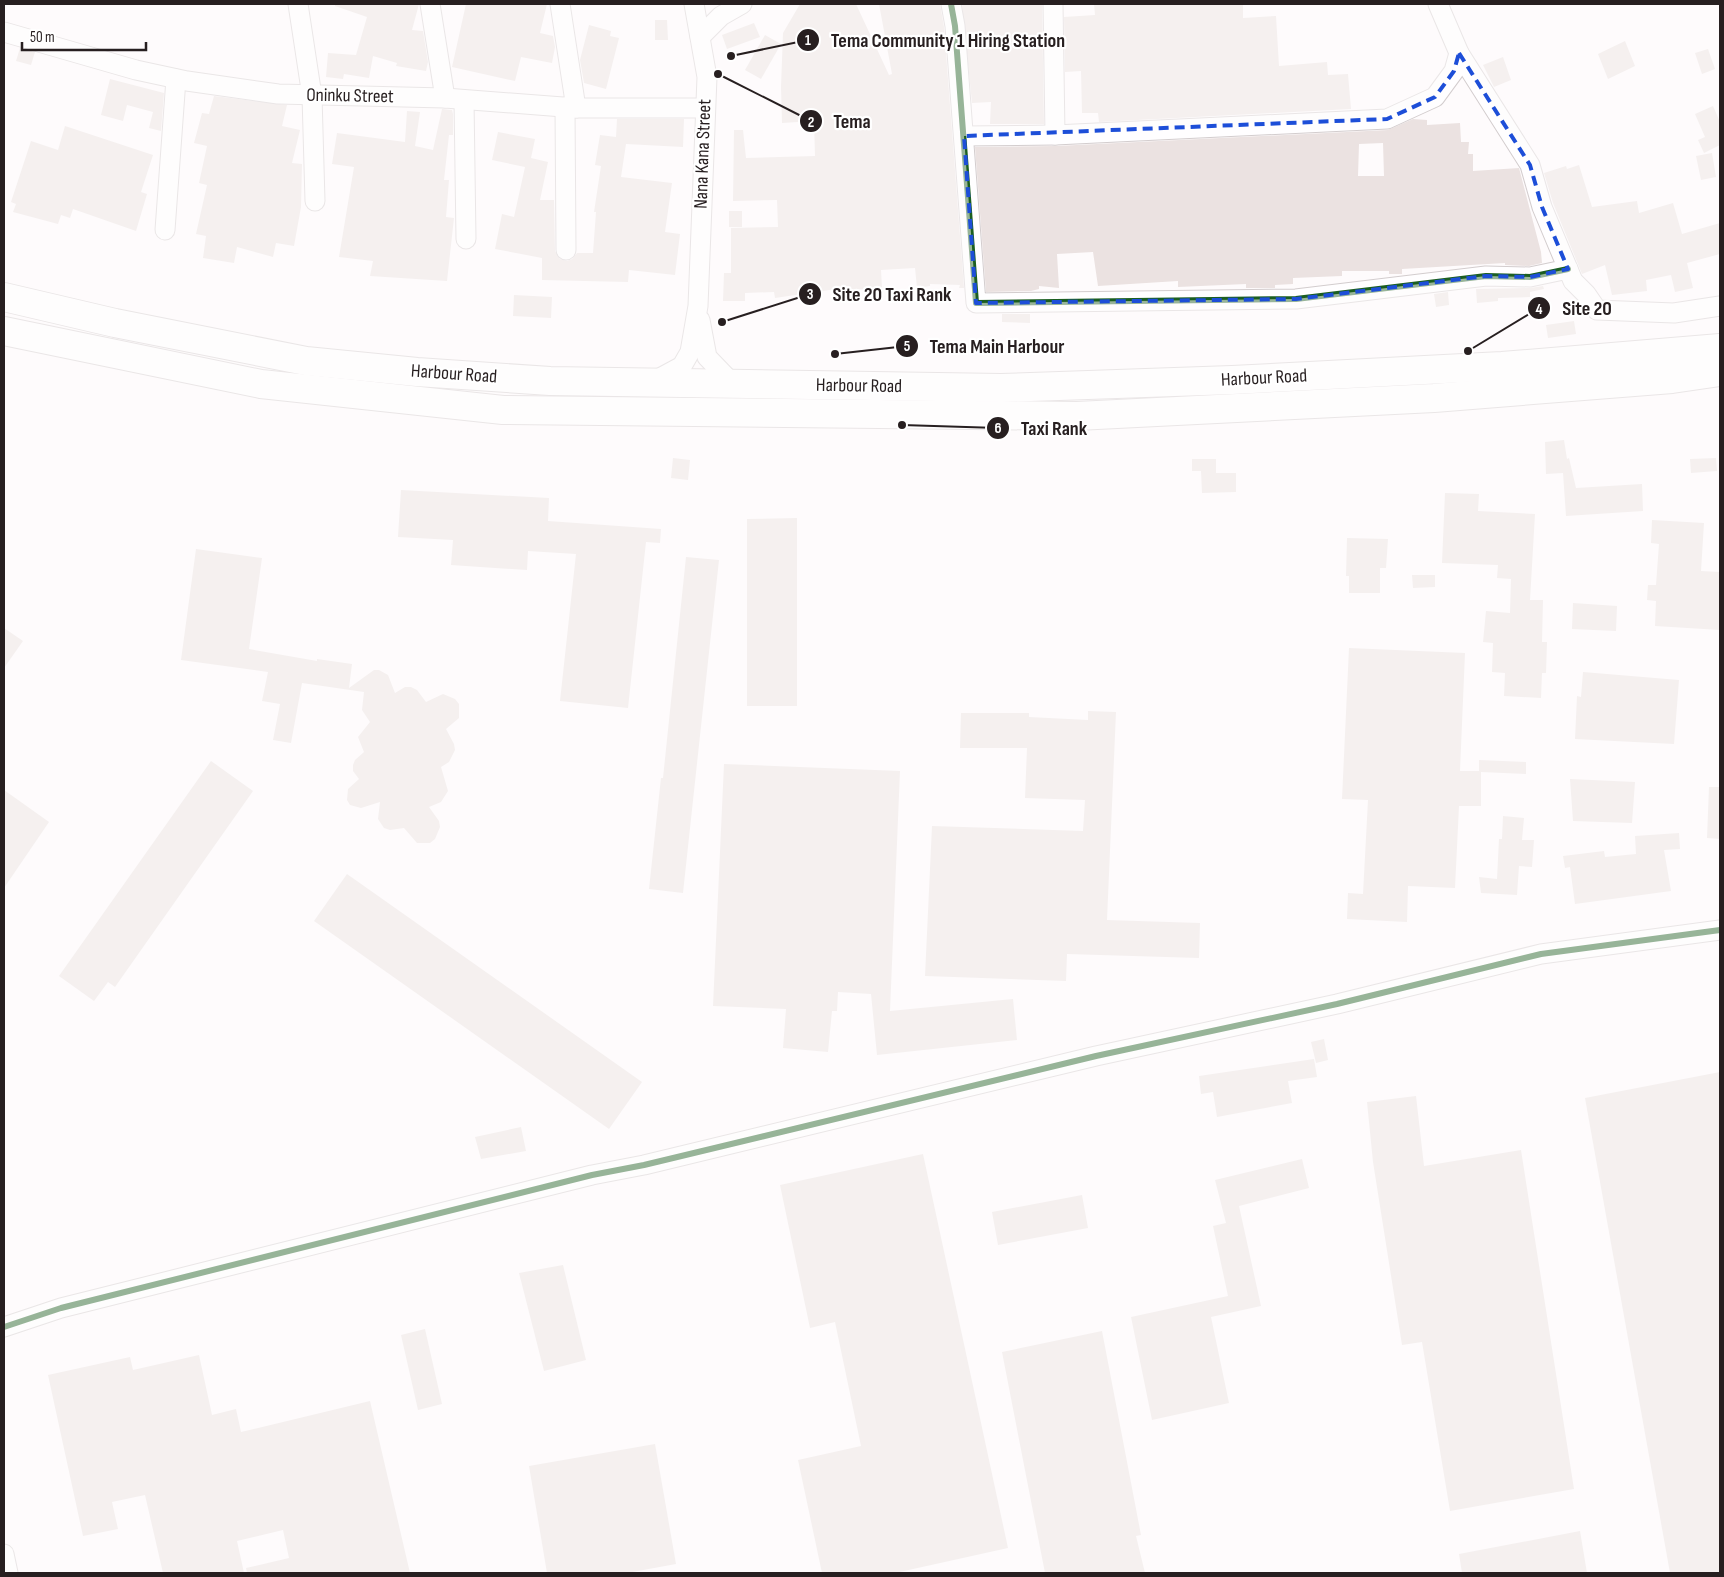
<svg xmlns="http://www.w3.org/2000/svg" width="1724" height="1577" viewBox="0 0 1724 1577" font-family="'Sofia Sans Condensed',sans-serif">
<rect width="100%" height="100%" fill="#fefbfc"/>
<g fill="#ebe2e1" fill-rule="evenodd">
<polygon points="335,4 419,4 412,30 423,31 428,62 426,71 396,66 397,63 373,56 369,78 344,74 343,79 326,77 328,53 356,55 367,17 335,6"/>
<polygon points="466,4 547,4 540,33 553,36 555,47 552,63 521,57 515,81 452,67"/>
<polygon points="800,4 856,4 889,75 892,74 879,4 940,4 944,27 964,288 959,288 960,285 930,284 930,286 917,288 915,268 881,270 882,288 836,291 836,289 775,298 774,292 745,293 745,301 723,301 724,273 731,273 731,228 778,227 777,200 733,201 734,130 743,130 746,158 815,156 814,121 782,123 781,87 783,33"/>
<polygon points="962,4 1042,4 1044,124 990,124 991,102 972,103"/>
<polygon points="1094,4 1243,4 1243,18 1276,16 1279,66 1327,62 1328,75 1348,74 1351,109 1099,122 1098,113 1082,113 1081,71 1065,72 1064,17 1095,15"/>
<polygon points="655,20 667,20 668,40 655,40"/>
<polygon points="754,23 760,37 727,49 722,35"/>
<polygon points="589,25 611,31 610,36 619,38 606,89 584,83 580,60"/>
<polygon points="765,35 781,44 761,79 745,70"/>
<polygon points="1625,41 1635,66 1608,79 1598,54"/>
<polygon points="20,48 35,52 31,65 16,61"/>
<polygon points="1708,49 1715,69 1702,74 1695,53"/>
<polygon points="1503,57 1511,80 1494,87 1483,65"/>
<polygon points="110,79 164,93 161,131 149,128 153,112 127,105 123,121 101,115"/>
<polygon points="214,96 287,105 282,126 300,130 292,163 302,164 301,207 294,246 276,243 273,257 237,247 234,263 203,258 206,236 196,234 207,185 199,183 207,146 194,143 202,113 209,114"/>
<polygon points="1713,106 1720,122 1720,145 1704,153 1698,140 1705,137 1695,114"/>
<polygon points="442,109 452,110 453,114 453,135 449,135 444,180 449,180 446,217 454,218 447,281 370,276 373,261 339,257 354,167 332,164 337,133 405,142 407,111 420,112 415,146 433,150"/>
<polygon points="617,119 684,119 683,147 626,144 621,177 672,183 665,232 680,234 675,275 629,270 628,282 542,280 542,258 495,249 502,214 514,217 525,167 492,160 498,132 535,139 531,158 548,162 540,200 554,200 555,251 560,259 567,261 572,259 577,253 593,253 596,212 594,212 601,166 595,165 600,135 616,137"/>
<path d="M 1413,119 L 1427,120 L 1427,125 L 1460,123 L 1461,142 L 1469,142 L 1468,154 L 1473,154 L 1473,171 L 1519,168 L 1541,252 L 1542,263 L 1529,266 L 1505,265 L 1505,263 L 1402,269 L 1402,274 L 1389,274 L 1389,271 L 1342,271 L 1342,276 L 1293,278 L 1293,284 L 1275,285 L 1275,288 L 1246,288 L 1246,284 L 1178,287 L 1178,281 L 1098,286 L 1093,252 L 1057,254 L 1059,288 L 1039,286 L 1039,289 L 1031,291 L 986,292 L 975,147 L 1056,146 L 1388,130 ZM 1383,143 L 1384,176 L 1358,176 L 1359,144 Z"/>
<polygon points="65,126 153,155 141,192 147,194 136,231 73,209 70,218 61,215 58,224 13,212 16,204 11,202 31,141 58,150"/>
<polygon points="1712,153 1716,177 1701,180 1696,156"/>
<polygon points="1579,165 1592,207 1637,201 1639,213 1673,203 1682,234 1720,223 1720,254 1687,263 1693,288 1675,292 1671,275 1646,280 1647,291 1612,295 1605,265 1582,274 1553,203 1544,173 1566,166 1567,169"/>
<rect x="729" y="211" width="13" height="16"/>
<polygon points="1543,286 1544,289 1530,292 1530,297 1498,298 1498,301 1477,303 1476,289 1530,288"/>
<polygon points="1448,292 1449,305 1436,307 1434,294"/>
<polygon points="514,295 552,297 551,318 513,316"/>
<polygon points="1002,314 1030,314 1030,323 1002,322"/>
<polygon points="1574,321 1576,334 1548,338 1546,325"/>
<polygon points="1564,440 1567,459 1569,458 1576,488 1642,484 1643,511 1566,516 1563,473 1546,474 1545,442"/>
<polygon points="673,458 690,460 688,480 671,478"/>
<polygon points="1716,458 1717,471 1691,473 1690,459"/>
<polygon points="1192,459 1216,459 1216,473 1236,473 1236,492 1202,493 1201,471 1192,471"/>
<polygon points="401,490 549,498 548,521 661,529 660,543 646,542 628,708 560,701 576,554 528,551 527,570 451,565 453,540 398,537"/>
<polygon points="1445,493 1479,494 1478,511 1535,514 1530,600 1543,600 1542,642 1547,642 1546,673 1542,673 1541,698 1504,696 1505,673 1492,672 1493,643 1483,642 1486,611 1510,613 1511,579 1497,578 1498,565 1442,563"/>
<polygon points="797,518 797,706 747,706 747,519"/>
<polygon points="1652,520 1704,523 1701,571 1720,572 1720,630 1655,626 1656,601 1647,600 1648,585 1656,585 1659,544 1651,543"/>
<polygon points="1347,538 1388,539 1386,568 1380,568 1380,593 1349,593 1349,576 1346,576"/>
<polygon points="196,549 262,558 249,649 317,661 317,659 352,664 349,688 374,670 379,670 388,675 395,693 405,687 411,687 417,690 426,702 443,694 455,699 459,704 459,718 446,729 454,744 455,750 449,762 441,767 448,791 441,802 429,807 439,821 440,827 435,839 430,843 417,843 404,828 390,830 384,828 378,819 380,802 361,808 350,805 347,800 348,789 359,779 353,771 353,765 355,760 364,752 358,737 370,722 362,710 364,692 302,683 291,743 273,740 280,704 262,701 268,672 181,660"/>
<polygon points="686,557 719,560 683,893 649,889 661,778 663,778"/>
<polygon points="1412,575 1435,575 1435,587 1413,588"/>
<polygon points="1573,603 1617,606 1616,631 1572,629"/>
<polygon points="4,628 23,641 4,668"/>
<polygon points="1349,648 1465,653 1460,771 1479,771 1479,760 1526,762 1526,774 1481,772 1481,806 1459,806 1455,888 1408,886 1407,922 1347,919 1348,893 1363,894 1368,800 1342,799"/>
<polygon points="1583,672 1679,680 1674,744 1575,739 1577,696 1581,697"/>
<polygon points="1088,711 1116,712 1107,920 1200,923 1199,958 1067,954 1066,981 925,976 932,826 1083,831 1085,800 1025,798 1027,748 960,748 961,713 1029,713 1029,717 1088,720"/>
<polygon points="211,761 253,791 115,987 108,982 94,1001 59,976"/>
<polygon points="724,764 900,771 890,1011 1013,999 1017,1040 877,1055 871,994 838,992 837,1011 832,1011 828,1052 783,1048 786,1009 713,1006"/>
<polygon points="1570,779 1635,782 1632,823 1573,821"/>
<polygon points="1709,787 1720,787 1720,839 1707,838"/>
<polygon points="4,790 49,822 4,888"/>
<polygon points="1503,816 1524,818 1522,840 1534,840 1532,867 1519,866 1517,895 1481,893 1479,877 1497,879 1499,839 1502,839"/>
<polygon points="1679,833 1680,849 1664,850 1671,891 1575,904 1570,867 1565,868 1563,856 1604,851 1605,857 1636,854 1635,836"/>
<polygon points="347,874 642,1082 609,1129 314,921"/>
<polygon points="1324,1039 1328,1060 1316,1063 1311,1042"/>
<polygon points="1314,1059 1317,1077 1288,1081 1292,1103 1217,1117 1213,1092 1201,1094 1199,1076"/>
<polygon points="1720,1072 1720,1573 1670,1573 1585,1098"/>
<polygon points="1416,1096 1424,1166 1521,1150 1574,1489 1450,1511 1422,1342 1402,1345 1373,1162 1367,1102"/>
<polygon points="521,1127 526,1151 481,1159 475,1137"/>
<polygon points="923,1154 1008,1548 895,1573 822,1573 798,1460 861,1446 835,1322 810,1328 780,1185"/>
<polygon points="1302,1159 1309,1188 1239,1206 1261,1306 1211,1317 1229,1403 1152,1420 1131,1317 1228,1296 1213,1226 1226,1223 1215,1180"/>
<polygon points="1082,1195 1088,1228 998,1245 992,1212"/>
<polygon points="563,1265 586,1360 544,1371 519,1273"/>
<polygon points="425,1329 442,1404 418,1410 401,1335"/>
<polygon points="1102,1331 1141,1535 1136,1536 1145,1573 1045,1573 1002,1352"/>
<polygon points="199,1355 212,1415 236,1409 241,1432 370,1401 410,1573 247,1573 246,1568 289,1558 283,1530 237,1541 244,1573 163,1573 145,1495 112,1502 118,1529 83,1536 48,1375 130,1357 133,1370"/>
<polygon points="655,1444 676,1564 627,1573 547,1573 529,1466"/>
<polygon points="1580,1531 1587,1573 1462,1573 1459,1554"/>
</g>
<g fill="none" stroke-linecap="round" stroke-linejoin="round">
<g stroke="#d3cdce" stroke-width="21">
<g id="minor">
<polyline points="298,4 312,96 315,201"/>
<polyline points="430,4 445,98"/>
<polyline points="560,4 576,108"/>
<polyline points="951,4 955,26 976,303 1296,299 1486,276 1530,277 1568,269"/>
<polyline points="1053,4 1055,135 1387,119 1435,97 1454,71 1459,53"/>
<polyline points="1438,4 1459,53 1530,165 1542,207 1573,281 1586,294 1597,310 1674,313 1720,306"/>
<polyline points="4,32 136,70 187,81 278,94 445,98 576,108 704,108"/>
<polyline points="700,37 721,16 742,4"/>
<polyline points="464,100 466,239"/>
<polyline points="565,107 566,250"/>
<polyline points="964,136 1055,135"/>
<polyline points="165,230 176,79"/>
<polyline points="700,320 707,357 733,384"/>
<polyline points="656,380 682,366 690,352 698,306 707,77 694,4"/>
<polyline points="4,1327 61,1308 592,1175 644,1165 1096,1056 1337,1004 1541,954 1720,930"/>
<polyline points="4,1554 8,1573"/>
</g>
</g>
<g stroke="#d3cdce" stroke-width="30">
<g id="highway">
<polyline points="4,297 115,323 306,361 417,372 550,381 1001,388 1232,380 1502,366 1720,348"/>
<polyline points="4,331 261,384 503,410 1077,416 1434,398 1672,379 1720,372"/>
</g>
</g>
<use href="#minor" stroke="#fffeff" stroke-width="19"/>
<use href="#highway" stroke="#fffeff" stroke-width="28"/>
<g stroke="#fff" stroke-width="9">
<g id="cycleway">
<polyline points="951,4 955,26 976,303 1296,299 1486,276 1530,277 1568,269"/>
<polyline points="4,1327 61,1308 592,1175 644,1165 1096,1056 1337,1004 1541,954 1720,930"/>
</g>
</g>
<use href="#cycleway" stroke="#1b5e20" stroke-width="6"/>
</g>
<path d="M0 0H1724V1577H0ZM 1459,53 L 1530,165 L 1542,207 L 1568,269 L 1530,277 L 1486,276 L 1296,299 L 976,303 L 964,136 L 1387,119 L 1435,97 L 1454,71 Z" fill="#fefbfc" fill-opacity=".55" fill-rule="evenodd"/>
<path fill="none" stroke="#1d4ed8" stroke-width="4" stroke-dasharray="10 6" stroke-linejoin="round" d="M 1459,53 L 1530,165 L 1542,207 L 1568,269 L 1530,277 L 1486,276 L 1296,299 L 976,303 L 964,136 L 1387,119 L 1435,97 L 1454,71 Z"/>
<g text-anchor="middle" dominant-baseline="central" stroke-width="4.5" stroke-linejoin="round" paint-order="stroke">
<g font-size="19" fill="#271f20" stroke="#fff">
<text transform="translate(350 96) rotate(1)">Oninku Street</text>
<text transform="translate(703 154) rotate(-88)">Nana Kana Street</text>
<text transform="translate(454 374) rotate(4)">Harbour Road</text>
<text transform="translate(1264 378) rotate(-3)">Harbour Road</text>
<text transform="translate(859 386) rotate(1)">Harbour Road</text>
</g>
</g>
<path fill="none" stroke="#271f20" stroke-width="2" d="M731 56L808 40M718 74L811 121M722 322L810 294M1468 351L1539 308M835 354L907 346M902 425L998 428"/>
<g fill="#271f20" stroke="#fff" stroke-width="2">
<circle cx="731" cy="56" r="5"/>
<circle cx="718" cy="74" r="5"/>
<circle cx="722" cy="322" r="5"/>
<circle cx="1468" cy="351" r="5"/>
<circle cx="835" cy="354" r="5"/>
<circle cx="902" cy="425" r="5"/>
<circle cx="808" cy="40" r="12"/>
<circle cx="811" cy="121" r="12"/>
<circle cx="810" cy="294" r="12"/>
<circle cx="1539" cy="308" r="12"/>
<circle cx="907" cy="346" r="12"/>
<circle cx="998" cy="428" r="12"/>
</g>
<g font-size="15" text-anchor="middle" font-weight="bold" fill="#fff">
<text x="808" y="45">1</text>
<text x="811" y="127">2</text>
<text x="810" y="299">3</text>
<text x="1539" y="314">4</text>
<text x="907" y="351">5</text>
<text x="998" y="433">6</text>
</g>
<g font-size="20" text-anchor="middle" font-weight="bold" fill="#271f20" stroke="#fff" stroke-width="4.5" stroke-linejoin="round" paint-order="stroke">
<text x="948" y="47">Tema Community 1 Hiring Station</text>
<text x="852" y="128">Tema</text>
<text x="892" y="301">Site 20 Taxi Rank</text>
<text x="1587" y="315">Site 20</text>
<text x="997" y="353">Tema Main Harbour</text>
<text x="1054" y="435">Taxi Rank</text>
</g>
<rect width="1724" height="1577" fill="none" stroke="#271f20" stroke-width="10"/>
<path d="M22 42v8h124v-8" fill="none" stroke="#271f20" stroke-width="2.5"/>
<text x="30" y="42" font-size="15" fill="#271f20" stroke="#ffffff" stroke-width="4" paint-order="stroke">50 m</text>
</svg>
